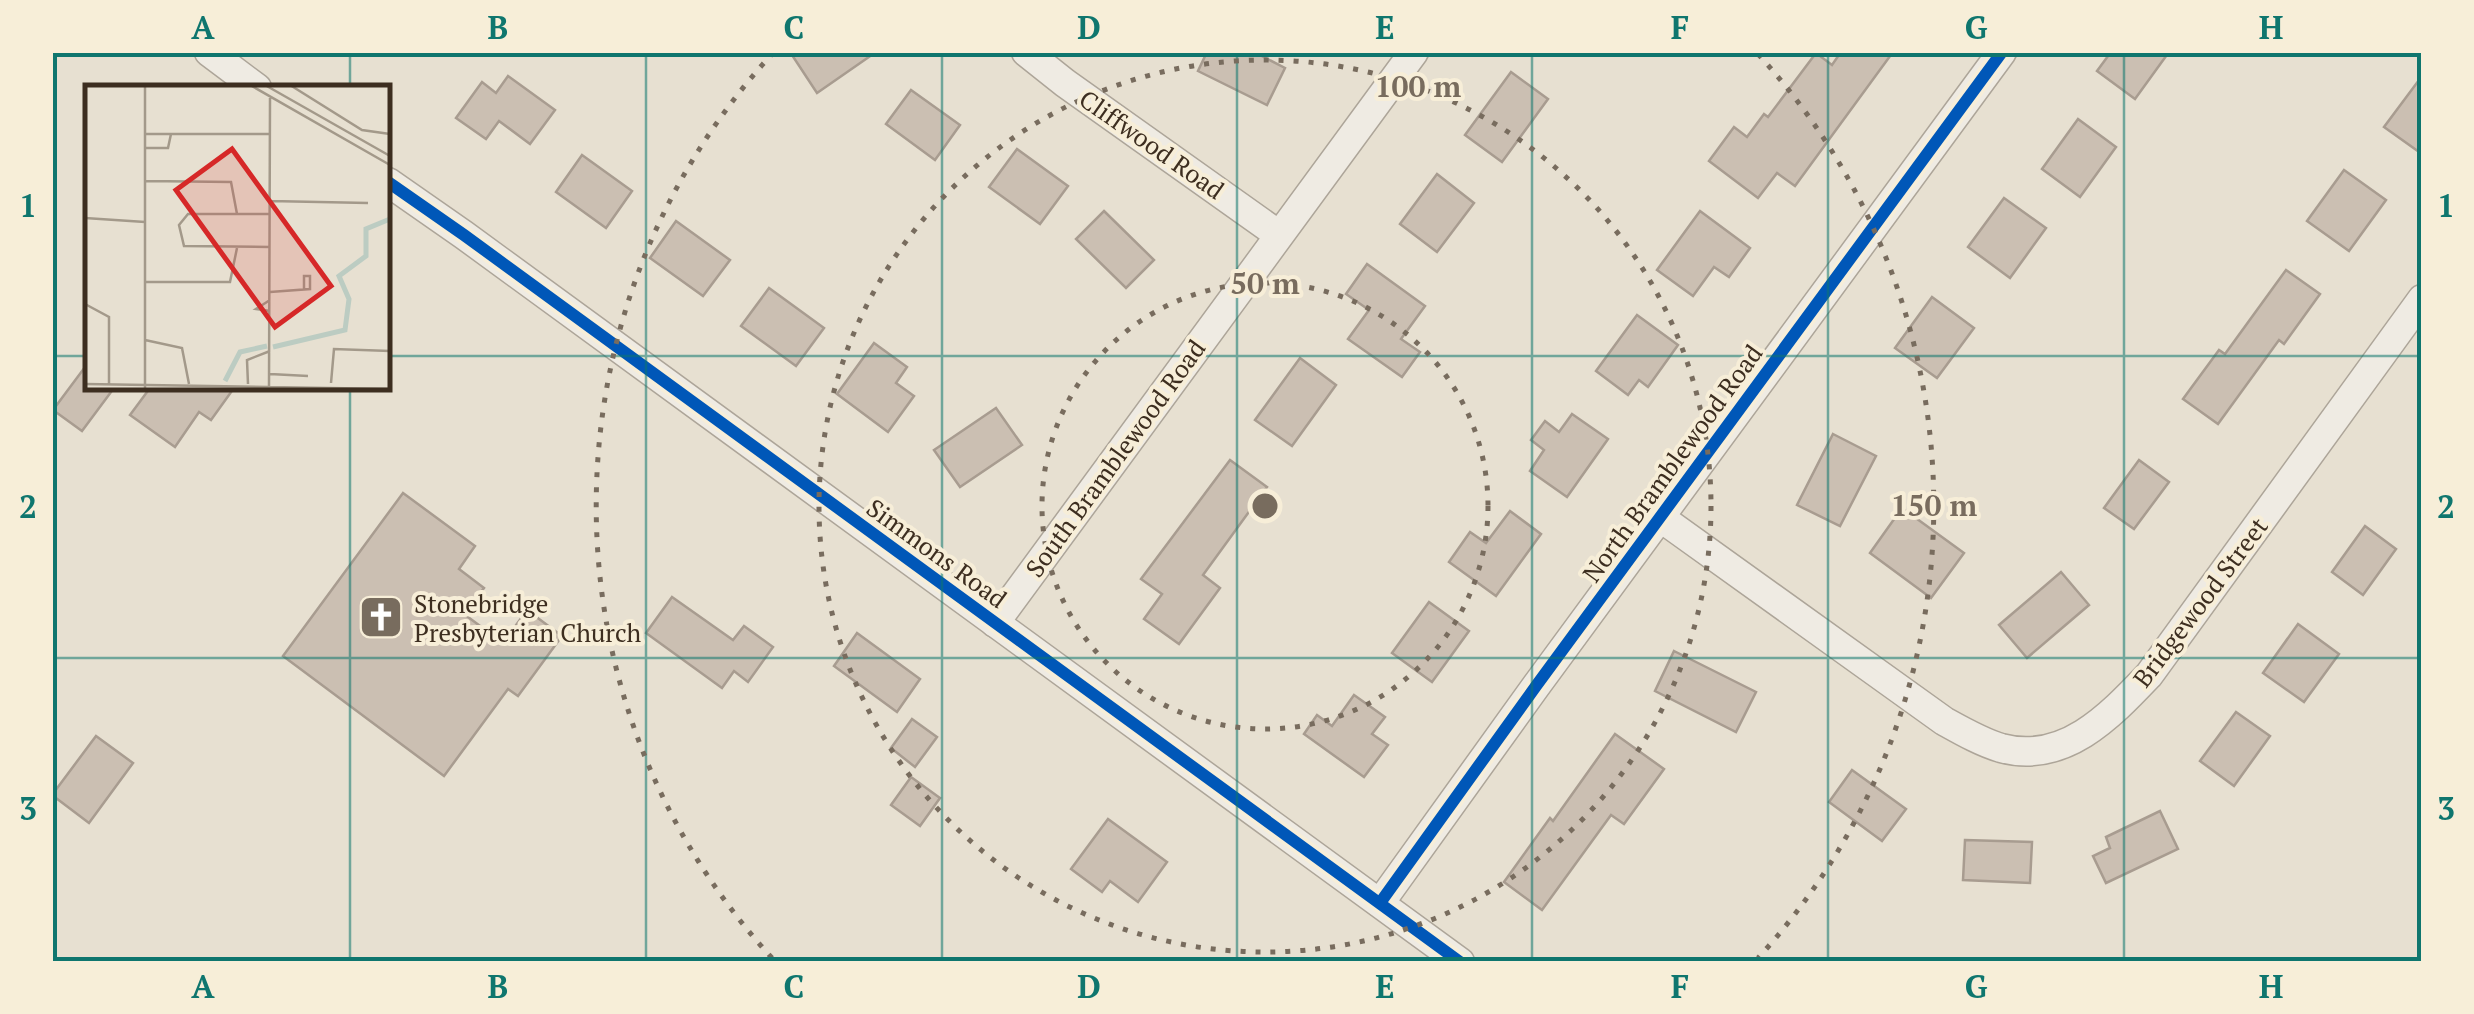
<svg xmlns="http://www.w3.org/2000/svg" width="2474" height="1014" viewBox="0 0 2474 1014" font-family="'PT Serif',serif">
<rect width="100%" height="100%" fill="#e7e0d1"/>
<g fill="#cbbfb2" stroke="#a89c90" stroke-width="2.5">
<polygon points="790,52 876,52 817,93"/>
<polygon points="1207,52 1254,52 1285,68 1267,105 1198,71"/>
<polygon points="1841,52 1893,52 1795,186 1777,173 1758,198 1709,161 1734,127 1747,137 1764,114 1768,117 1816,53 1832,65"/>
<polygon points="2111,52 2169,52 2135,99 2097,71"/>
<polygon points="1511,72 1548,99 1502,162 1465,135"/>
<polygon points="508,76 555,110 530,144 499,121 486,139 456,118 482,82 496,93"/>
<polygon points="2422,76 2422,154 2384,127"/>
<polygon points="911,90 960,125 935,160 886,124"/>
<polygon points="2078,119 2116,147 2080,197 2042,169"/>
<polygon points="1017,149 1068,186 1040,224 989,187"/>
<polygon points="582,155 632,191 606,228 556,192"/>
<polygon points="2344,170 2386,200 2349,251 2307,221"/>
<polygon points="1437,174 1474,203 1437,252 1400,224"/>
<polygon points="2004,198 2046,228 2010,278 1968,247"/>
<polygon points="1104,211 1154,260 1126,288 1076,239"/>
<polygon points="1700,211 1750,248 1729,277 1714,267 1693,296 1657,270"/>
<polygon points="676,221 730,260 703,296 650,258"/>
<polygon points="1367,264 1425,306 1401,339 1420,352 1402,377 1348,339 1369,310 1346,294"/>
<polygon points="2286,270 2320,294 2284,344 2279,340 2218,424 2183,399 2219,350 2225,354"/>
<polygon points="769,288 824,328 796,366 741,326"/>
<polygon points="1932,297 1974,328 1937,378 1895,348"/>
<polygon points="1637,315 1678,345 1648,387 1639,380 1628,395 1596,371"/>
<polygon points="874,343 907,367 896,383 914,396 888,432 837,394"/>
<polygon points="1300,358 1336,385 1292,446 1255,420"/>
<polygon points="88,363 88,388 114,388 82,431 53,410"/>
<polygon points="150,388 234,388 211,420 199,412 175,447 130,415"/>
<polygon points="996,408 1022,445 960,487 934,450"/>
<polygon points="1572,414 1608,439 1567,497 1530,471 1544,450 1531,440 1545,421 1559,432"/>
<polygon points="1833,434 1876,456 1840,526 1797,505"/>
<polygon points="1230,460 1267,487 1203,575 1220,588 1179,644 1144,619 1162,594 1141,579"/>
<polygon points="2139,460 2169,482 2134,529 2104,508"/>
<polygon points="403,493 475,546 459,569 484,588 464,614 503,643 527,610 562,636 518,696 508,689 444,776 283,656"/>
<polygon points="1902,508 1964,553 1931,598 1870,553"/>
<polygon points="1510,511 1541,534 1496,596 1449,562 1470,532 1486,543"/>
<polygon points="2365,526 2396,549 2363,595 2332,572"/>
<polygon points="2061,572 2089,605 2027,658 1999,625"/>
<polygon points="672,597 733,640 744,626 773,647 748,682 734,671 722,688 646,633"/>
<polygon points="1429,602 1469,631 1432,682 1392,653"/>
<polygon points="2298,624 2339,654 2304,702 2263,673"/>
<polygon points="857,633 920,679 897,712 834,666"/>
<polygon points="1674,651 1756,692 1736,732 1655,691"/>
<polygon points="1354,695 1385,717 1372,734 1388,745 1364,777 1304,734 1317,715 1332,726"/>
<polygon points="2236,712 2270,736 2234,786 2200,761"/>
<polygon points="912,719 937,737 915,767 891,748"/>
<polygon points="1615,734 1664,769 1624,824 1611,815 1542,910 1504,882 1550,818 1553,821"/>
<polygon points="96,736 133,763 89,823 52,795"/>
<polygon points="1852,770 1906,809 1882,841 1829,802"/>
<polygon points="911,777 940,798 920,826 891,805"/>
<polygon points="2160,811 2178,849 2106,883 2093,856 2110,848 2106,837"/>
<polygon points="1108,819 1167,862 1138,902 1110,881 1102,892 1071,869"/>
<polygon points="1965,840 2032,842 2030,883 1963,880"/>
</g>
<g fill="none" stroke-linecap="round" stroke-linejoin="round">
<g stroke="#ada599" stroke-width="31">
<g id="minor">
<polyline points="209,52 257,88"/>
<polyline points="1026,52 1065,83 1279,235"/>
<polyline points="388,182 464,235 1460,962"/>
<path d="M 1661,518 L 1944,721 C 1962,731 1981,742 2001,748 C 2064,765 2110,716 2149,675 L 2422,299"/>
<polyline points="995,623 1414,52"/>
<polyline points="1380,903 1536,686 2002,52"/>
</g>
</g>
<use href="#minor" stroke="#efebe3" stroke-width="28"/>
<g stroke="#f7eed8" stroke-width="19">
<g id="cycleway">
<polyline points="388,182 464,235 1460,962"/>
<polyline points="1380,903 1536,686 2002,52"/>
</g>
</g>
<use href="#cycleway" stroke="#0057b8" stroke-width="12"/>
</g>
<path fill="none" stroke="#0f766e" stroke-width="2.5" stroke-opacity="0.55" d="M 350,52 L 350,88M 646,52 L 646,962M 942,52 L 942,962M 1237,52 L 1237,962M 1532,52 L 1532,962M 1828,52 L 1828,962M 2124,52 L 2124,962M 52,356 L 88,356M 388,356 L 2422,356M 350,388 L 350,962M 52,658 L 2422,658"/>
<g fill="none" stroke="#786c5e" stroke-width="5" stroke-dasharray="5 10">
<circle cx="1265" cy="506" r="223"/>
<circle cx="1265" cy="506" r="446"/>
<path d="M772 958A669 669 0 0 1 772 54M1758 54A669 669 0 0 1 1758 958"/>
</g>
<defs>
<g id="church-square" transform="scale(2.25)"><rect x="-9" y="-9" width="18" height="18" rx="4" fill="#786c5e" stroke="#f7eed8"/><path d="M-1.2-6h2.4v3.5h3.3v2.4h-3.3V6h-2.4V-.1h-3.3v-2.4h3.3Z" fill="#fff"/></g>
</defs>
<g fill-rule="evenodd">
<use href="#church-square" x="381" y="617"/>
</g>
<g text-anchor="middle" dominant-baseline="central" stroke-width="8" stroke-linejoin="round" paint-order="stroke">
<g font-size="25" fill="#3d2e20" stroke="#f7eed8">
<text transform="translate(1152 144) rotate(35)">Cliffwood Road</text>
<text transform="translate(1115 458) rotate(-54)">South Bramblewood Road</text>
<text transform="translate(1672 463) rotate(-54)">North Bramblewood Road</text>
<text transform="translate(937 553) rotate(36)">Simmons Road</text>
<text transform="translate(2200 602) rotate(-53)">Bridgewood Street</text>
</g>
<g font-size="25" fill="#3d2e20" stroke="#f7eed8" text-anchor="start">
<text x="414" y="603">Stonebridge<tspan x="414" dy="29">Presbyterian Church</tspan></text>
</g>
</g>
<g transform="translate(85 85)">
<rect width="305" height="305" fill="#e7e0d1"/>
<path fill="none" stroke="#bcccc2" stroke-width="5" d="M 188,262 L 260,245 L 264,214 L 254,191 L 281,171 L 281,144 L 305,134M 140,296 L 155,267 L 182,261"/>
<path fill="none" stroke="#a3998a" stroke-width="2.5" d="M 165,0 L 305,80M 180,0 L 305,71M 205,0 L 277,45 L 305,49M 61,49 L 185,49M 60,63 L 83,63 L 86,49M 61,96 L 146,97 L 152,129M 185,116 L 283,118M 185,129 L 103,129 L 94,140 L 99,161 L 185,162M 0,133 L 60,137M 60,197 L 145,197 L 152,163M 185,207 L 225,204 L 225,191 L 219,191 L 219,204M 185,215 L 171,224 L 185,226M 0,219 L 24,232 L 24,299M 60,255 L 97,263 L 104,299M 185,289 L 223,291M 246,298 L 249,264 L 305,266M 0,299 L 305,304M 163,299 L 162,275 L 185,266M 184,302 L 185,13M 60,305 L 60,0"/>
<path fill="#d62828" fill-opacity="0.15" stroke="#d62828" stroke-width="5" d="M 147,64 L 246,201 L 190,242 L 91,105 Z"/>
<rect width="305" height="305" fill="none" stroke="#3d2e20" stroke-width="5"/>
</g>
<circle cx="1265" cy="506" r="15" fill="#786c5e" stroke="#f7eed8" stroke-width="5"/>
<g font-size="30" text-anchor="middle" font-weight="bold" fill="#786c5e" stroke="#f7eed8" stroke-width="8" stroke-linejoin="round" paint-order="stroke">
<text x="1418" y="97">100 m</text>
<text x="1265" y="294">50 m</text>
<text x="1934" y="516">150 m</text>
</g>
<rect width="2474" height="1014" fill="none" stroke="#f7eed8" stroke-width="110"/>
<rect x="55" y="55" width="2364" height="904" fill="none" stroke="#0f766e" stroke-width="4"/>
<g font-size="32" text-anchor="middle" font-weight="bold" fill="#0f766e">
<text x="203" y="39">A</text>
<text x="498" y="39">B</text>
<text x="794" y="39">C</text>
<text x="1089" y="39">D</text>
<text x="1385" y="39">E</text>
<text x="1680" y="39">F</text>
<text x="1976" y="39">G</text>
<text x="2271" y="39">H</text>
<text x="28" y="217">1</text>
<text x="2446" y="217">1</text>
<text x="28" y="518">2</text>
<text x="2446" y="518">2</text>
<text x="28" y="820">3</text>
<text x="2446" y="820">3</text>
<text x="203" y="998">A</text>
<text x="498" y="998">B</text>
<text x="794" y="998">C</text>
<text x="1089" y="998">D</text>
<text x="1385" y="998">E</text>
<text x="1680" y="998">F</text>
<text x="1976" y="998">G</text>
<text x="2271" y="998">H</text>
</g>
</svg>
